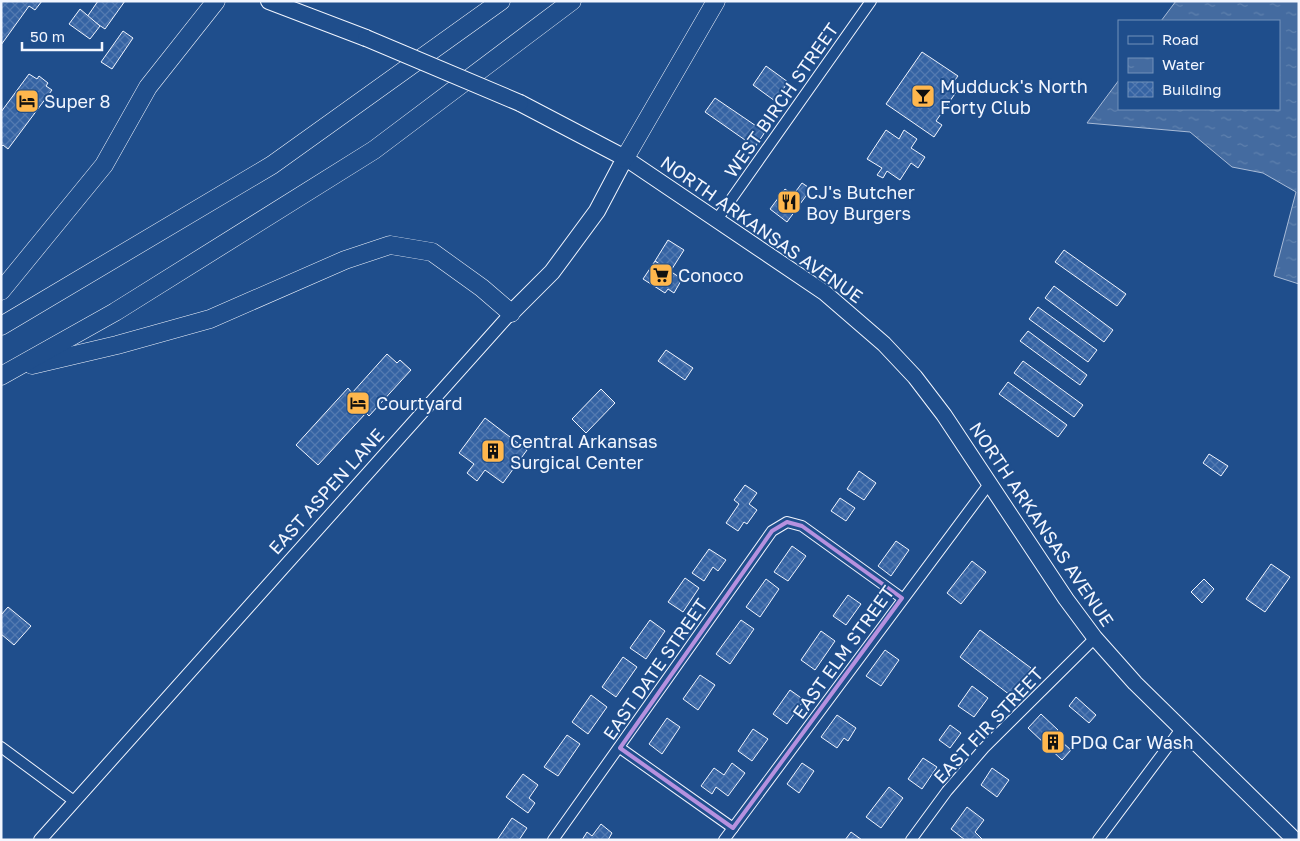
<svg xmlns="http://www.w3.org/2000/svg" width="1300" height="841" viewBox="0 0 1300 841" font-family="'Golos Text',sans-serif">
<defs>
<pattern id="water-ripples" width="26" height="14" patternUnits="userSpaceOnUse" patternTransform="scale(1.25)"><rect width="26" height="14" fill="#446ba0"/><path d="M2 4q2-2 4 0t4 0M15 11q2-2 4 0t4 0" fill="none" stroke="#5f81ae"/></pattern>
<pattern id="building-cross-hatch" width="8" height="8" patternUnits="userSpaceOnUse" patternTransform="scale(1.25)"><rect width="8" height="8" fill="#3563a3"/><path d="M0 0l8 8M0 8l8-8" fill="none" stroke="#537ab1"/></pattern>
</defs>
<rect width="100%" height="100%" fill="#1f4e8c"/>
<polygon fill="url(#water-ripples)" stroke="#a8bbd7" points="1176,1 1299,1 1299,284 1274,276 1296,192 1263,173 1232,167 1190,132 1087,123 1119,80 1119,109 1279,109 1279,21 1161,21"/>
<g fill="url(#building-cross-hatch)" stroke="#f2f6ff">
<polygon points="1,1 42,1 35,10 29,6 1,45"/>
<polygon points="98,1 125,1 105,29 87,17"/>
<polygon points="80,9 100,26 90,39 69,24"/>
<polygon points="123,31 133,38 112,69 101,62"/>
<polygon points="922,52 958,76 952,84 959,88 936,121 942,125 934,137 886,104"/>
<polygon points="766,66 788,82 775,101 753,85"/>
<polygon points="29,74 37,79 39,76 48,83 46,86 52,90 8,149 3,145 1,147 1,112"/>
<polygon points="715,98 765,132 755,147 705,112"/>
<polygon points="886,130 899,139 904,130 917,139 911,148 925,157 918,168 911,163 900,180 887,171 883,178 877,175 882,168 867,159"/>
<polygon points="802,183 811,189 787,222 770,209 785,189 793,195"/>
<polygon points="668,240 684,250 670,272 655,261"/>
<polygon points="1064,250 1126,294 1117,306 1055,262"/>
<polygon points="655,261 682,279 674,293 668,289 665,293 643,279"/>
<polygon points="1054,286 1113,330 1104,342 1045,298"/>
<polygon points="1038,307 1097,350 1088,362 1029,319"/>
<polygon points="1028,331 1087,375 1080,385 1020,341"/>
<polygon points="666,350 693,368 685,380 658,361"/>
<polygon points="387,354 397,363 400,360 411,370 369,416 366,413 318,465 296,445 348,388 352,393"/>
<polygon points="1023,361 1083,405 1074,417 1014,373"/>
<polygon points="1008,382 1067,425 1058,437 999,394"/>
<polygon points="601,389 615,403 586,433 572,419"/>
<polygon points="485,418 527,450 503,483 485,470 477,481 467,473 474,464 459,453"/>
<polygon points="1209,454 1228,466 1221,476 1203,463"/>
<polygon points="859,471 876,483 864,500 847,489"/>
<polygon points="745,485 757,493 749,504 757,510 747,524 744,522 738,531 726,523 739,504 734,500"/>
<polygon points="840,498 855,508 846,521 831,511"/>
<polygon points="896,541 909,550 891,576 878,566"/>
<polygon points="792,546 806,556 788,581 774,572"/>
<polygon points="709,549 726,560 718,571 713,567 704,581 692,573"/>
<polygon points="972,561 986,572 961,604 947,593"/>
<polygon points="1271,564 1290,577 1265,612 1246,599"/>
<polygon points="685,578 699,588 683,612 668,602"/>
<polygon points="766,579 779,589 760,617 746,607"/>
<polygon points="1204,579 1214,589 1202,603 1191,592"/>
<polygon points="848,595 861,604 846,625 833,616"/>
<polygon points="8,607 31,626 14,645 1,634 1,615"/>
<polygon points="650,620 665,631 646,659 630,648"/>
<polygon points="741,620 754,629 730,664 716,654"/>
<polygon points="980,630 1031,668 1010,695 960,657"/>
<polygon points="821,631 835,641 815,670 801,660"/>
<polygon points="885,650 899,660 881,686 866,676"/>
<polygon points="623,657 637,667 616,697 602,687"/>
<polygon points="700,675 715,685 698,710 683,699"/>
<polygon points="972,686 988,698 974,717 958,706"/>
<polygon points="790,690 804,700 787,724 773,714"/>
<polygon points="591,695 607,707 588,734 572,722"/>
<polygon points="1076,697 1096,715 1089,723 1069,706"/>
<polygon points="1041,714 1058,730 1054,735 1071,750 1062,760 1028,728"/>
<polygon points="837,715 856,728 848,741 844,738 837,748 821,737"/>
<polygon points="667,718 680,727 662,754 649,744"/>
<polygon points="950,725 961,733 950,748 939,740"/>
<polygon points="753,729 768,739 752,761 738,751"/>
<polygon points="567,735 580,744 558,776 544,767"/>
<polygon points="923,758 937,767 922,789 908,779"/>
<polygon points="732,763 745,773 728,796 716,787 712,794 701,786 714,768 724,775"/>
<polygon points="802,763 814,771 799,793 787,784"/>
<polygon points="992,768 1009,780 997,797 981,785"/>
<polygon points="523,774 538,785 529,798 535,803 528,813 506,797"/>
<polygon points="889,787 903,798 881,828 866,817"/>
<polygon points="967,807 984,820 975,832 983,840 965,840 951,829"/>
<polygon points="512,818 527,828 519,840 497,840"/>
<polygon points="601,824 612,833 608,840 582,840 587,832 592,836"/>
<polygon points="851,832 862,840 845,840"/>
</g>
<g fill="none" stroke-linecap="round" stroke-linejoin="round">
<g stroke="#f2f6ff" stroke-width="12">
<g id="minor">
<polyline points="718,218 871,1"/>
<polyline points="1,747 74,801"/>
<polyline points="620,748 733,828"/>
<polyline points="553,840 772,531 787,522 802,526 902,598"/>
<polyline points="724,840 989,484"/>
<polyline points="911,840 947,791 984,748 1095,638"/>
<polyline points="1098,840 1181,729"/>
</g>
</g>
<g stroke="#f2f6ff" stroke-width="14">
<polyline id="tertiary" points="40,840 511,313"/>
</g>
<g stroke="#f2f6ff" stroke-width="17">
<polyline id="primary" points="625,158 825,293 884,344 915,377 944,415 1066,599 1095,638 1135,683 1295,840"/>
</g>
<g stroke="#f2f6ff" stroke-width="18">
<g id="trunk">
<polyline points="269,1 366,38"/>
<polyline points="511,313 552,272 597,211 625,158 520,103"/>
</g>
</g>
<g stroke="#f2f6ff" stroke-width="19">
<g id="motorway">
<polyline points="625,158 716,1"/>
<polyline points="1,291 104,165 148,87 216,1"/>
<polyline points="1,326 272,165 501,1"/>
<polyline points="32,365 117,345 210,319 345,260 390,245 432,252 482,288 511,313"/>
<polyline points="1,376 115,312 374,150 572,1"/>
</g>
</g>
<use href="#minor" stroke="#1f4e8c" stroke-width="10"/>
<use href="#tertiary" stroke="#1f4e8c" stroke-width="12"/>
<use href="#primary" stroke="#1f4e8c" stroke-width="15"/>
<use href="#trunk" stroke="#1f4e8c" stroke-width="16"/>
<use href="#motorway" stroke="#1f4e8c" stroke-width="18"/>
<g stroke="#f2f6ff" stroke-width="18" stroke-linecap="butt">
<polyline id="trunk-bridge" points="366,38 520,103"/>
</g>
<use href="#trunk-bridge" stroke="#1f4e8c" stroke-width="16"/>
</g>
<path fill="none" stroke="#b691df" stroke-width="4" stroke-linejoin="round" d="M 787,522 L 802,526 L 902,598 L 733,828 L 620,748 L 772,531 Z"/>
<defs>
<g id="bar-square" transform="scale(1.25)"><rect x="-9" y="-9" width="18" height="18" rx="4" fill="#ffb74d" stroke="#1f4e8c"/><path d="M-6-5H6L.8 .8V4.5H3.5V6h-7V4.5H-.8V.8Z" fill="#111"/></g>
<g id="hotel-square" transform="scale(1.25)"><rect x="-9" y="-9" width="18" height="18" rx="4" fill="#ffb74d" stroke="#1f4e8c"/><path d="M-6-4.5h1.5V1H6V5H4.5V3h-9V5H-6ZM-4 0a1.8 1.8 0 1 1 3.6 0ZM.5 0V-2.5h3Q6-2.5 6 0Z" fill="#111"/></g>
<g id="restaurant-square" transform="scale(1.25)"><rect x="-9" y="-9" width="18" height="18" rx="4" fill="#ffb74d" stroke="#1f4e8c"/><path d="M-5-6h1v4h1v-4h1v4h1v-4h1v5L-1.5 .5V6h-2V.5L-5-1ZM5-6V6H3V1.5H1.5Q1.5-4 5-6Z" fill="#111"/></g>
<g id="supermarket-square" transform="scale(1.25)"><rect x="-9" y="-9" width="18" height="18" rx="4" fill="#ffb74d" stroke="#1f4e8c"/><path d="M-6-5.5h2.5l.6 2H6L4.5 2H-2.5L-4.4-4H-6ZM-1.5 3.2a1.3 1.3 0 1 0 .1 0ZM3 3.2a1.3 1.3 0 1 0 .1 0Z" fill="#111"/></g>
<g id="building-square" transform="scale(1.25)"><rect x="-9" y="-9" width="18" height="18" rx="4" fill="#ffb74d" stroke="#1f4e8c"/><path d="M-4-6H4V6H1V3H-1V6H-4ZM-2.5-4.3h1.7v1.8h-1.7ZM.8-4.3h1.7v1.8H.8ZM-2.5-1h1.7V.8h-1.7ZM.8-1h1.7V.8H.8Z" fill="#111"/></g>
</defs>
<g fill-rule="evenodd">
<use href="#bar-square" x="923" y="96"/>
<use href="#hotel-square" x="27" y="101"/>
<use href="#restaurant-square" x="789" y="202"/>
<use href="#supermarket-square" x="661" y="275"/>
<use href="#hotel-square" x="358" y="403"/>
<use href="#building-square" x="493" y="451"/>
<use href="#building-square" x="1053" y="742"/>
</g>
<g text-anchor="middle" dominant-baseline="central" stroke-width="4" stroke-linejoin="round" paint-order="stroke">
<g font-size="18" fill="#f2f6ff" stroke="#1f4e8c" text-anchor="start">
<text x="940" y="86">Mudduck's North<tspan x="940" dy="21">Forty Club</tspan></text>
<text x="44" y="101">Super 8</text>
<text x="806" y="192">CJ's Butcher<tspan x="806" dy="21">Boy Burgers</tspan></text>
<text x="678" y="275">Conoco</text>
<text x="376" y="403">Courtyard</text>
<text x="510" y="441">Central Arkansas<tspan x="510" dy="21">Surgical Center</tspan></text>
<text x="1070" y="742">PDQ Car Wash</text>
</g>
<g font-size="18" fill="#f2f6ff" stroke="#1f4e8c">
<text transform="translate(781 100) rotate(-55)">WEST BIRCH STREET</text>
<text transform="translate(762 229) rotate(35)">NORTH ARKANSAS AVENUE</text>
<text transform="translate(326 491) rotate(-48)">EAST ASPEN LANE</text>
<text transform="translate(1042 524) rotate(56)">NORTH ARKANSAS AVENUE</text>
<text transform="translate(843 652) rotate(-54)">EAST ELM STREET</text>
<text transform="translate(655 669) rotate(-55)">EAST DATE STREET</text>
<text transform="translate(988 725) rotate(-47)">EAST FIR STREET</text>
</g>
</g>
<rect width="1300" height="841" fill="none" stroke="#f2f6ff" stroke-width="5"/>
<rect x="1118" y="20" width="162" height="90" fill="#1f4e8c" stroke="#7391ba"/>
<rect x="1128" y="36" width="25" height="8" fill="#1f4e8c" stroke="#7391ba"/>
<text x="1162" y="45" font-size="15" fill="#f2f6ff">Road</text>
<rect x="1128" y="58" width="25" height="15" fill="url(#water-ripples)" stroke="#7391ba"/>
<text x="1162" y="70" font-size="15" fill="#f2f6ff">Water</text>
<rect x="1128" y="82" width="25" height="15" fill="url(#building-cross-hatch)" stroke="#7391ba"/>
<text x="1162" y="95" font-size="15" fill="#f2f6ff">Building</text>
<path d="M22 42v8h80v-8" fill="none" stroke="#f2f6ff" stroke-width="2.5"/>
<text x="30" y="42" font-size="15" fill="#f2f6ff" stroke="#1f4e8c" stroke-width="4" paint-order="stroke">50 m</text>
</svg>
